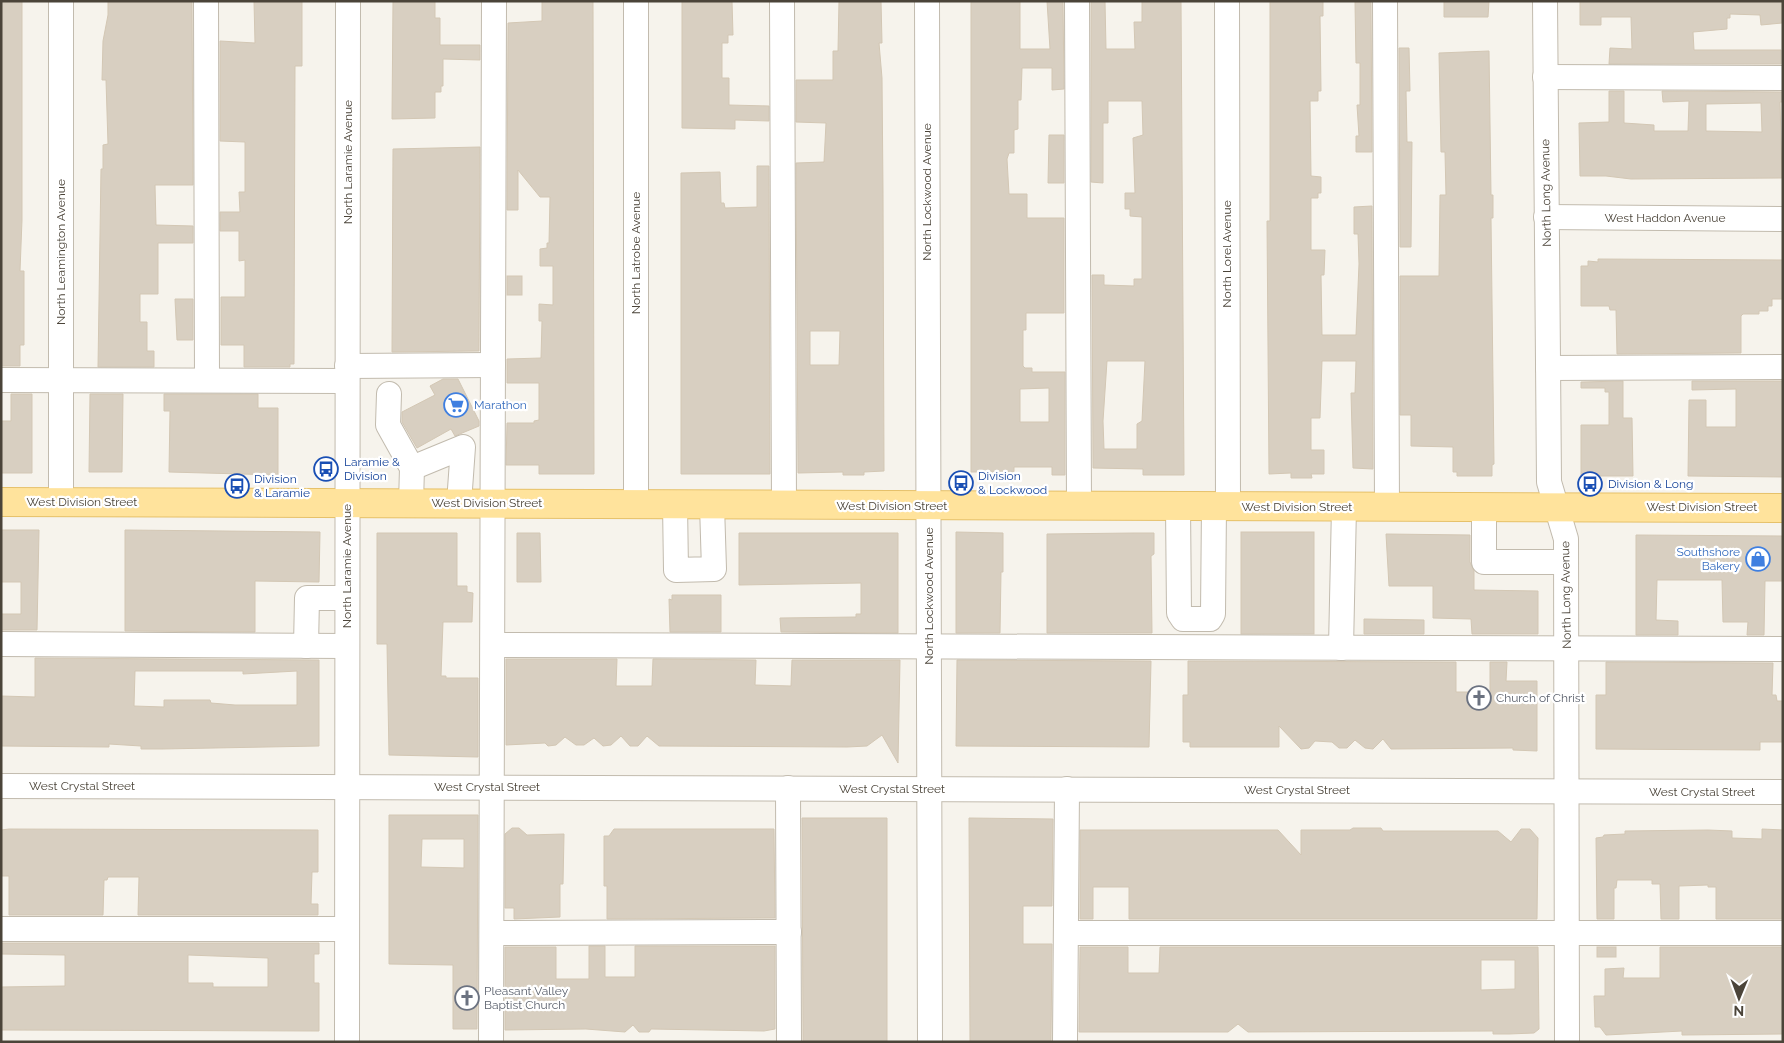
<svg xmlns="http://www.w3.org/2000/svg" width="1784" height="1043" viewBox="0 0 1784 1043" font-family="Raleway,sans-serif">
<rect width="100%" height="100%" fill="#f6f3ec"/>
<g fill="#d8cfc1" stroke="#d3c7b4" fill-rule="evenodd">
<polygon points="1,1 22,1 22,220 20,271 24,271 24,345 20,345 20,366 1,366"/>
<polygon points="108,1 192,1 193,185 155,185 156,225 193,226 193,243 158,243 158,294 140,294 140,322 147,322 147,351 154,351 154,367 98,367 101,169 103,169 103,145 108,144 106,80 102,80 103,41 108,15"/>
<polygon points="254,1 302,1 302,66 295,66 294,364 290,364 290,367 244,367 244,345 221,345 221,297 245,297 245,260 239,261 239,231 220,231 220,212 240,212 239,192 245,192 245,142 220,141 220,41 255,43"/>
<polygon points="393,1 435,1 435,18 440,18 440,45 480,45 480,60 443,59 443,86 441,86 441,92 435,92 435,118 392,119"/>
<polygon points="542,1 593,1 594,474 539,474 539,465 506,465 507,423 534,423 534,421 539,420 539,383 507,383 507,359 541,358 542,321 539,321 539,304 553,305 553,266 540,266 540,249 547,248 547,243 549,243 550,197 540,197 518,170 518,210 507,210 508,23 542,21"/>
<polygon points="682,1 732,1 733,35 728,35 728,43 722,43 722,78 729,78 729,105 769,106 769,121 735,120 735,129 682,128"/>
<path d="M 839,1 L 881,1 L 882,43 L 879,43 L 882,78 L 883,193 L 884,471 L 864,472 L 864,475 L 843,475 L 843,472 L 798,473 L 796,163 L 824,162 L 826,123 L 796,122 L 796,80 L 833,80 L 833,51 L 838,51 ZM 810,331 L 840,331 L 839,365 L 810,365 Z"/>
<path d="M 971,1 L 1020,1 L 1020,49 L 1050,49 L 1047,1 L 1063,1 L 1064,89 L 1052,90 L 1052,68 L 1022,68 L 1021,100 L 1018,100 L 1018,129 L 1014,130 L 1014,153 L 1009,153 L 1007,159 L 1009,194 L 1027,194 L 1027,218 L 1064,218 L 1064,313 L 1026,313 L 1026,330 L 1023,330 L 1023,366 L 1025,368 L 1032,368 L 1032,372 L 1065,372 L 1065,475 L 1052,475 L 1052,467 L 1014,467 L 1014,472 L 971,472 ZM 1049,388 L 1049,422 L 1020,422 L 1020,389 Z"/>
<path d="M 1091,1 L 1105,1 L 1106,49 L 1135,49 L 1134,22 L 1142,22 L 1142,1 L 1181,1 L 1184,475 L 1143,475 L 1143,469 L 1093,468 L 1092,275 L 1104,275 L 1104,285 L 1134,286 L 1134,279 L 1142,279 L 1142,217 L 1130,216 L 1130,209 L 1125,209 L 1125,193 L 1135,193 L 1133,138 L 1143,135 L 1142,101 L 1108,101 L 1108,123 L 1103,123 L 1103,183 L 1091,182 ZM 1107,361 L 1145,361 L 1142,421 L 1137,424 L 1137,449 L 1104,449 L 1103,421 Z"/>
<polygon points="1270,1 1323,1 1323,16 1320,16 1321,91 1318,91 1318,101 1310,101 1311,176 1321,177 1321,193 1318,193 1318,198 1311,198 1311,250 1325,250 1324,275 1321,275 1322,335 1356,335 1359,264 1358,234 1354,234 1354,207 1372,206 1373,469 1353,468 1351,393 1355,393 1356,361 1322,361 1320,418 1311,418 1311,450 1324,450 1324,474 1311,474 1312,478 1291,478 1291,473 1269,474 1267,221 1270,221"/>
<polygon points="1444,1 1489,1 1488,17 1444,17"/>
<polygon points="1580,1 1782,1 1782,23 1761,25 1760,15 1730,14 1730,18 1727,18 1727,29 1693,32 1694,50 1781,50 1781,64 1609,64 1610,48 1632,49 1631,17 1601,17 1601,25 1580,25"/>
<polygon points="1355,2 1371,2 1372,152 1356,152 1356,136 1359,136 1357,105 1360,105 1360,63 1356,63"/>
<polygon points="1399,48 1409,48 1410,91 1406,91 1407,142 1412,142 1411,247 1400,247"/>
<polygon points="1489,51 1491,195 1493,195 1493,218 1491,218 1494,464 1492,465 1492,476 1457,476 1457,472 1453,472 1453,447 1411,446 1411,415 1400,415 1400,276 1439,276 1440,195 1446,195 1445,152 1441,152 1439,53"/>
<path d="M 1609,91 L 1624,91 L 1624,123 L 1654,125 L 1654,131 L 1688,131 L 1689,101 L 1663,102 L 1662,91 L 1783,92 L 1783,102 L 1780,102 L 1782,178 L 1631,179 L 1606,176 L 1580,176 L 1579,123 L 1609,122 ZM 1761,103 L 1762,132 L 1706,131 L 1706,104 Z"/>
<polygon points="1049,135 1064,135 1064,183 1048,183"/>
<polygon points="480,147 479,351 392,352 393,149"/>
<polygon points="757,166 769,166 770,474 681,474 681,173 720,172 721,203 724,203 725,208 757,207"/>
<polygon points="1598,259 1783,260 1783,299 1772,299 1772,306 1768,306 1768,311 1759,311 1759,314 1743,314 1741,316 1741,353 1617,354 1616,310 1610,310 1609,306 1581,306 1581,266 1588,266 1588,261 1598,262"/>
<rect x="507" y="276" width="15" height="19"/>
<polygon points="175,299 193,299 193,340 177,340"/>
<polygon points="443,379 458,379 479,421 479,426 455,436 451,429 417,448 402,422 402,412 435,395 430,386"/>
<polygon points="1623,381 1623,418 1632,418 1633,476 1581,476 1581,425 1609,425 1609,392 1605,392 1605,388 1581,388 1581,382"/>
<polygon points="1692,381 1783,381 1783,477 1688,476 1689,400 1706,400 1706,427 1736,427 1736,389 1692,390"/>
<polygon points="11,394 32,394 32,473 1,473 1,421 11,421"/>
<polygon points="90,394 123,394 122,472 89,472"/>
<polygon points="164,394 258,394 258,408 278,408 278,475 169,472 170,411 164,411"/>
<polygon points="1,530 39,530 37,630 1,630 1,614 21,614 21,582 1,582"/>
<polygon points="125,530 320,532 319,582 255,581 255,632 125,631"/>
<polygon points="956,532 1003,533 1003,572 1001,572 1000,633 956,633"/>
<rect x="1241" y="532" width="73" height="102"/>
<polygon points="377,533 457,533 457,586 467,586 467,592 473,593 472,622 443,622 441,676 446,676 446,678 478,678 478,757 389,755 387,644 377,644"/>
<polygon points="517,533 540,533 541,582 517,582"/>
<polygon points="739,533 898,533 898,633 781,632 780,618 856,617 856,614 861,614 861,583 739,585"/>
<polygon points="1134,533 1154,533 1154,554 1151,556 1152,633 1047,633 1047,534"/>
<polygon points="1386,534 1470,535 1470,562 1474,571 1474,590 1538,591 1538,634 1472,634 1471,619 1433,618 1433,586 1389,586"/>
<polygon points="1636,535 1783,536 1783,581 1765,581 1764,635 1747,635 1748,622 1723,622 1722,580 1657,580 1656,620 1678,621 1678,635 1636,635"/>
<polygon points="672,595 721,595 721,632 670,632 669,599 672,600"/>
<polygon points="1364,619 1424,620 1424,634 1364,634"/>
<path d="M 35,658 L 319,660 L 319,746 L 162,749 L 141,749 L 141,746 L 109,744 L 109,747 L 1,746 L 1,696 L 35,697 ZM 135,671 L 243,671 L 243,674 L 297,671 L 297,705 L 235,705 L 211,703 L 210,700 L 164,700 L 164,707 L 134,706 Z"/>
<polygon points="506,659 617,659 616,686 652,686 653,659 756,660 755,685 791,686 792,660 900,660 898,763 882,735 867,746 847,747 659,746 647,736 638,746 630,746 621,736 611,745 603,746 594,738 584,745 576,745 565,737 556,745 548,746 545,743 506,745"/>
<polygon points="957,660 1151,661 1149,747 956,746"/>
<polygon points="1188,661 1456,662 1456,692 1490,692 1490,662 1507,662 1506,681 1537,681 1537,751 1513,750 1513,748 1391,749 1383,739 1373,749 1365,748 1355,740 1347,748 1339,748 1332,742 1315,741 1309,748 1301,749 1279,726 1279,747 1190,747 1190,742 1183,742 1183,695 1188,695"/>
<polygon points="1606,662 1773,663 1772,695 1776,695 1777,701 1783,701 1783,742 1760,742 1760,750 1596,749 1596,695 1606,695"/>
<path d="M 389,815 L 478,815 L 477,1029 L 453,1029 L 453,965 L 389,964 ZM 422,839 L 464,839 L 464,868 L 421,867 Z"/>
<polygon points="802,818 887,818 887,1042 803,1042"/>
<polygon points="969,818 1053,819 1052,906 1023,906 1023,944 1052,944 1051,1042 970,1042"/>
<polygon points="512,828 519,828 527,835 564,834 563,884 560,884 560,917 514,919 514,908 505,908 505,834"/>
<polygon points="1353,828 1381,828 1383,831 1498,831 1511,842 1521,829 1530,829 1538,838 1537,919 1129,919 1129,887 1093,887 1093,919 1080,919 1080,830 1278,830 1301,855 1301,830 1350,830"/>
<polygon points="9,829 318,830 318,872 312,872 311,904 318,904 318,915 138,915 139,877 108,877 107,880 104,880 103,915 9,915 9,876 1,876 1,830"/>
<polygon points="614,829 774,829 775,918 607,919 607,886 604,886 604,836 609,836"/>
<polygon points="1762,829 1783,830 1782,919 1716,919 1716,887 1708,887 1708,885 1679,886 1679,919 1661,919 1660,884 1652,884 1652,880 1617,880 1616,888 1614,888 1614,919 1597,919 1596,838 1603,837 1604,835 1625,834 1625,831 1708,830 1732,831 1732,838 1762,839"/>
<path d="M 1,943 L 319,943 L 319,954 L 314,954 L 314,983 L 319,983 L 319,1031 L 1,1030 L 1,987 L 65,986 L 65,955 L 1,954 ZM 188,955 L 268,958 L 268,987 L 213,987 L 213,983 L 188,983 Z"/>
<polygon points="589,946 605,946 605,977 635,977 635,946 775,946 775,1029 764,1031 651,1029 649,1032 639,1032 633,1025 625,1032 586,1029 505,1030 505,947 556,947 556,979 589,979"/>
<path d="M 1080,947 L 1128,947 L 1128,973 L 1159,973 L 1160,947 L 1538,947 L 1539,1029 L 1534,1033 L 1509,1034 L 1493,1034 L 1493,1031 L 1248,1032 L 1238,1024 L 1228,1032 L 1079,1032 ZM 1481,960 L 1515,960 L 1515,989 L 1481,990 Z"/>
<rect x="1597" y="947" width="19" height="10"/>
<polygon points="1660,947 1783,947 1783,1034 1682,1035 1682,1031 1606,1035 1600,1027 1595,1027 1594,996 1605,996 1605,969 1624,968 1623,978 1660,978"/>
</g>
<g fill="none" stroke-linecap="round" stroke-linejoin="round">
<g stroke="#c2bbae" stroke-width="26">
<g id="minor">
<polyline points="61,1 61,502"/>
<polyline points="206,1 207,380"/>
<polyline points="636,1 636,504"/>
<polyline points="782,1 784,505"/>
<polyline points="927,1 930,1042"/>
<polyline points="1077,1 1079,506"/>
<polyline points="1227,1 1228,507"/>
<polyline points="1385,1 1387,507"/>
<polyline points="1545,1 1549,482 1566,539 1567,1042"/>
<polyline points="1545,77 1783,78"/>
<polyline points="1546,217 1783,219"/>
<polyline points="347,366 493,365"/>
<polyline points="1548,368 1783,367"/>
<polyline points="1,380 347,381"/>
<polyline points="389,394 388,425 412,468 411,503"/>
<polyline points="412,468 463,447 459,503"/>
<polyline points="675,504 676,570 714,569 712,505"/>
<polyline points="1178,506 1179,613 1183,619 1210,619 1213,614 1214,506"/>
<polyline points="1484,507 1484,562 1566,562"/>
<polyline points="1,644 347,646"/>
<polyline points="493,645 1783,649"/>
<polyline points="306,646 307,598 347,598"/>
<polyline points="1341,648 1344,507"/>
<polyline points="1,786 1783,792"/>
<polyline points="788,788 789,1042"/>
<polyline points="1,929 347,929"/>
<polyline points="492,933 789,932"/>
<polyline points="1066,933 1783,933"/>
<polyline points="347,1042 348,1"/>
<polyline points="491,1042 494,1"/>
<polyline points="1065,1042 1067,789"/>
</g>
</g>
<g stroke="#e6c16a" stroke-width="30">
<polyline id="major" points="1,502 1783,508"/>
</g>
<use href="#minor" stroke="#fff" stroke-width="24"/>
<use href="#major" stroke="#ffe39c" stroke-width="28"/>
</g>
<defs>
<g id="supermarket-ring" transform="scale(1.25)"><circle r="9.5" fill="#fff" stroke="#3f7fe0" stroke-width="1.5"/><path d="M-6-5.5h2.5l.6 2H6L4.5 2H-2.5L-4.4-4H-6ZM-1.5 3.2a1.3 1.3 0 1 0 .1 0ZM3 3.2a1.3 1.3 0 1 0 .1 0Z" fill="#3f7fe0"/></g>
<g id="bus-ring" transform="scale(1.25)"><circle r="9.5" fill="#fff" stroke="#1a4fb4" stroke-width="1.5"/><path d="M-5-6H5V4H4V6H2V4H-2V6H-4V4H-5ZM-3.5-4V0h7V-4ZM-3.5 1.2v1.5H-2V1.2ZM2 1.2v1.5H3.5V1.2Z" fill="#1a4fb4"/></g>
<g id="shop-ring" transform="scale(1.25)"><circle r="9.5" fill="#fff" stroke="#3f7fe0" stroke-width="1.5"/><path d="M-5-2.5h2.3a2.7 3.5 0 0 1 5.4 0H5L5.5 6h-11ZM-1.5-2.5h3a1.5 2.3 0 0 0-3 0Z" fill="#3f7fe0"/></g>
<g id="church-ring" transform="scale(1.25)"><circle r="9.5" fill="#fff" stroke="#6b7280" stroke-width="1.5"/><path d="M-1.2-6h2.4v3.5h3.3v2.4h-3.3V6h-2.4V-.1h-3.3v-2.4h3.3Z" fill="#6b7280"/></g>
</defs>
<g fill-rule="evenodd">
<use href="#supermarket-ring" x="456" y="405"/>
<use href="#bus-ring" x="326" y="469"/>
<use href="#bus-ring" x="961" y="483"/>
<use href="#bus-ring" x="1590" y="484"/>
<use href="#bus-ring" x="237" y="486"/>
<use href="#shop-ring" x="1758" y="559"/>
<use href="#church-ring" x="1479" y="698"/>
<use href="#church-ring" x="467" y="998"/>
</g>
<g text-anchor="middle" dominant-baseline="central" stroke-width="4.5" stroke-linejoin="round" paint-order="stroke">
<g font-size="12" fill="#4b4439" stroke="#fff">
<text transform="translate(348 162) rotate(-90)">North Laramie Avenue</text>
<text transform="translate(927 192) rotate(-90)">North Lockwood Avenue</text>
<text transform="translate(1546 193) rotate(-91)">North Long Avenue</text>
<text x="1665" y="218">West Haddon Avenue</text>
<text transform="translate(61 252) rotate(-90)">North Leamington Avenue</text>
<text transform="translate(636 253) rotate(-90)">North Latrobe Avenue</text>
<text transform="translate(1227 254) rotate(-90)">North Lorel Avenue</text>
<text x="82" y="502">West Division Street</text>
<text x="487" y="503">West Division Street</text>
<text x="892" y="506">West Division Street</text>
<text x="1297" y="507">West Division Street</text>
<text x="1702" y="507">West Division Street</text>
<text transform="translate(347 566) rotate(-90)">North Laramie Avenue</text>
<text transform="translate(1566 595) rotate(-91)">North Long Avenue</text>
<text transform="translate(929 596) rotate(-90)">North Lockwood Avenue</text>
<text x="82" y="786">West Crystal Street</text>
<text x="487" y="787">West Crystal Street</text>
<text x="892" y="789">West Crystal Street</text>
<text x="1297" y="790">West Crystal Street</text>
<text x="1702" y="792">West Crystal Street</text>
</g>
<g font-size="12" fill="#366cbe" stroke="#fff" text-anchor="start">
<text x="474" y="405">Marathon</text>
<text x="1740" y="552" text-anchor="end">Southshore<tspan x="1740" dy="14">Bakery</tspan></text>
</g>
<g font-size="12" fill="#164399" stroke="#fff" text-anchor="start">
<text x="344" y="462">Laramie &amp;<tspan x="344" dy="14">Division</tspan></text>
<text x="978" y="476">Division<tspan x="978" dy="14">&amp; Lockwood</tspan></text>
<text x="254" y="479">Division<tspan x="254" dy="14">&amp; Laramie</tspan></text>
<text x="1608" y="484">Division &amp; Long</text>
</g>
<g font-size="12" fill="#5b616d" stroke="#fff" text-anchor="start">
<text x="1496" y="698">Church of Christ</text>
<text x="484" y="991">Pleasant Valley<tspan x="484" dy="14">Baptist Church</tspan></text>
</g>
</g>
<rect width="1784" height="1043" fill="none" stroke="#4b4439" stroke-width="5"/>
<g transform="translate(1739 998) rotate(181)" stroke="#ffffff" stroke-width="4" paint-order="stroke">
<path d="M0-4L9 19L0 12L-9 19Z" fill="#4b4439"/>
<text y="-8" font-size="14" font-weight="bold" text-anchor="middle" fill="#4b4439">N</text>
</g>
</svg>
